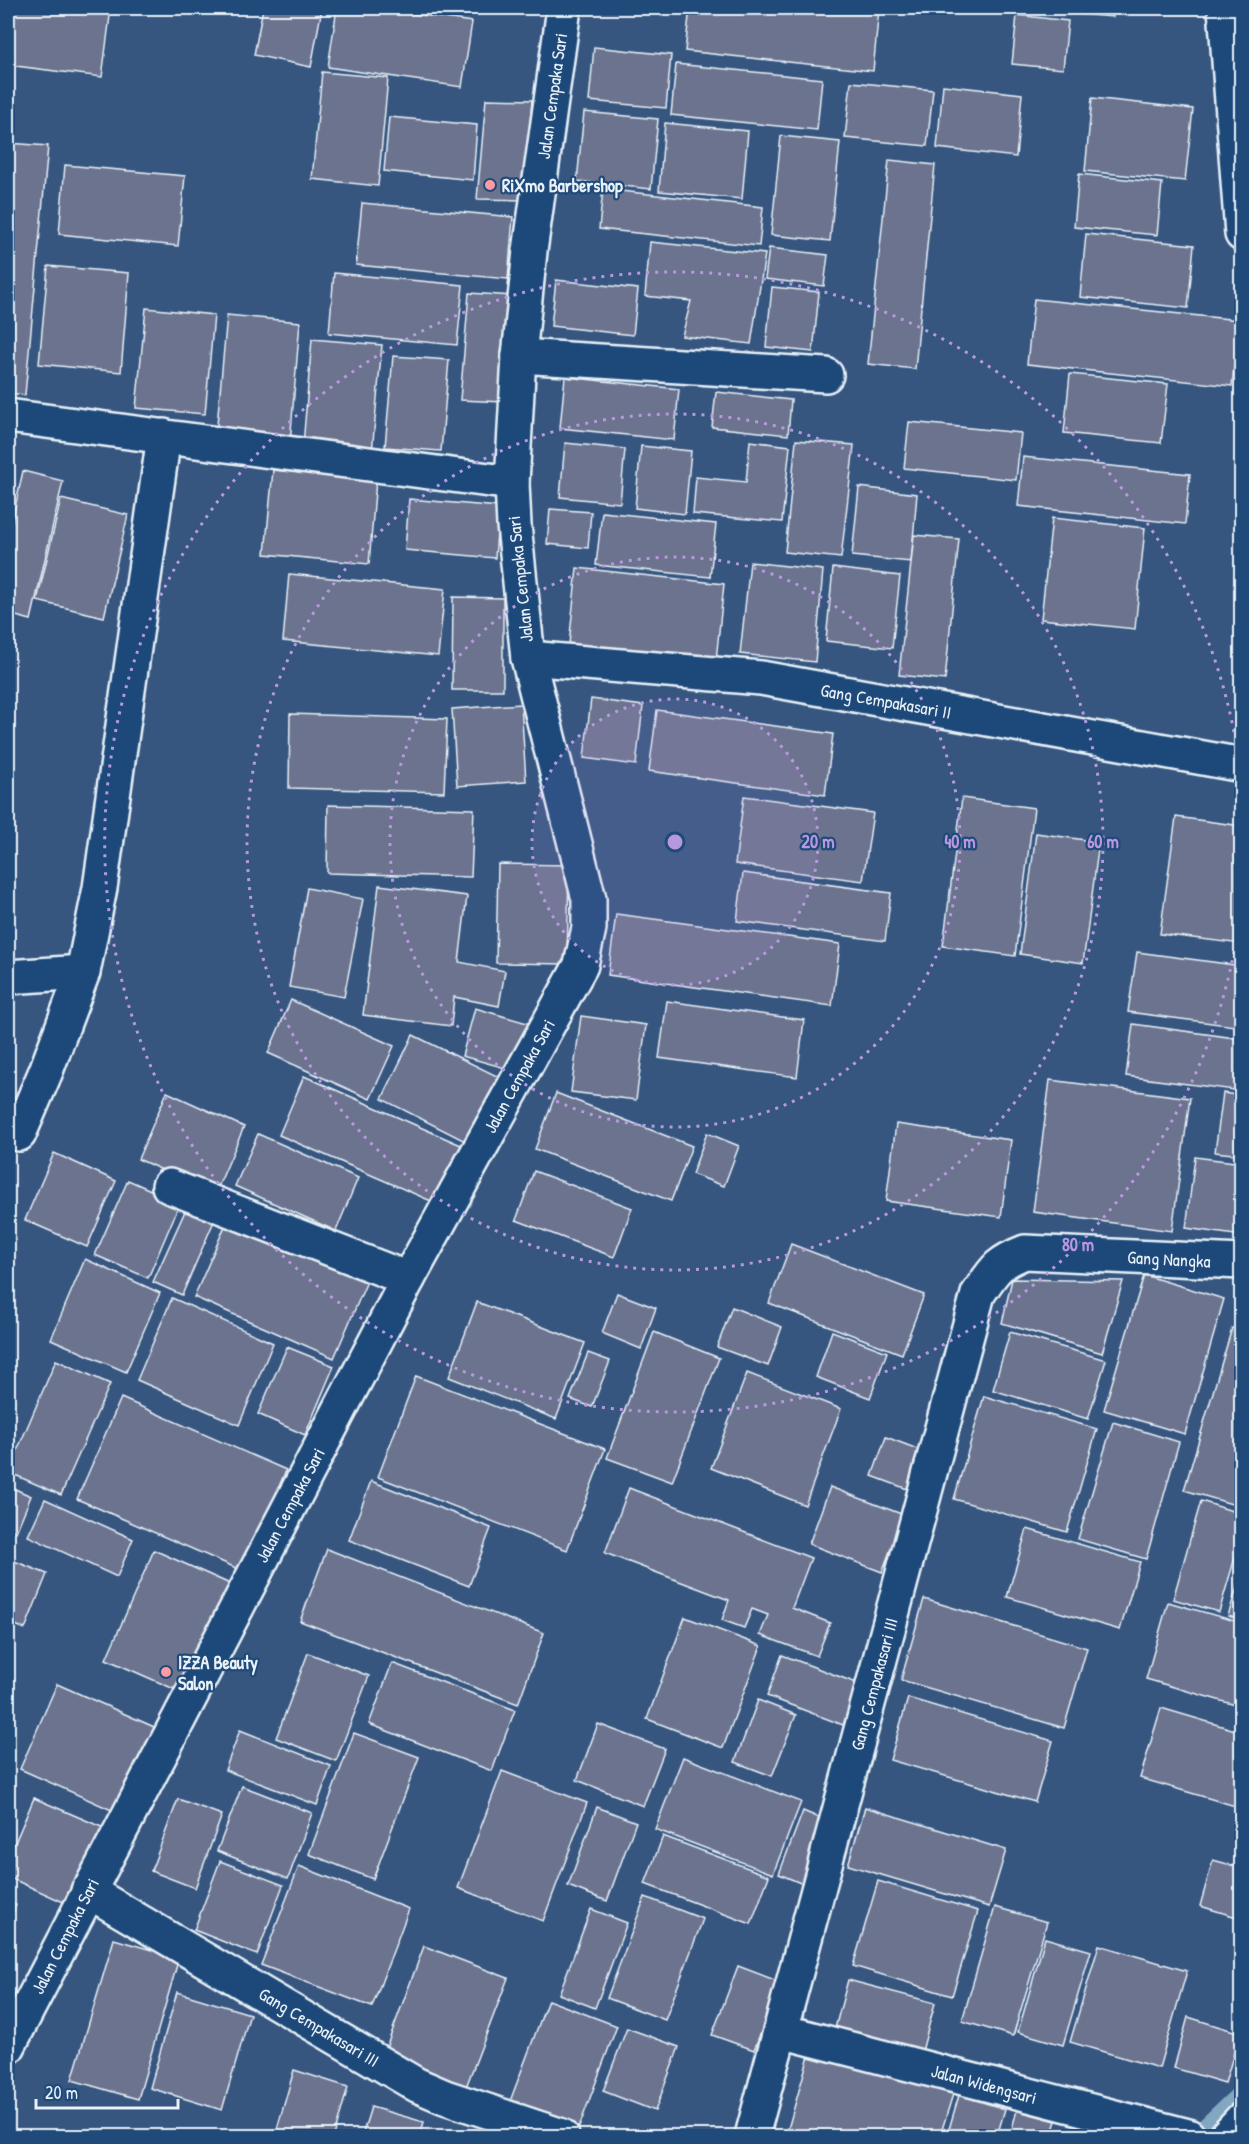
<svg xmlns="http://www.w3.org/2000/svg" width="1249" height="2144" viewBox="0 0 1249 2144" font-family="'Patrick Hand',sans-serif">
<rect width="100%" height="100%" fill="#365680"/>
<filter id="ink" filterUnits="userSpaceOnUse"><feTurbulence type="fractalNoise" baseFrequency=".0167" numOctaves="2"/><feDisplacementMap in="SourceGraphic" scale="12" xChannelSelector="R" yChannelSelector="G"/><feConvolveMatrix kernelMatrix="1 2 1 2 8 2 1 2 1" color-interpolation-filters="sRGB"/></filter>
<g filter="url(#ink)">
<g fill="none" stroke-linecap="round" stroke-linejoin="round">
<polyline stroke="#83a7c0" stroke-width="15" points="1200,2136 1198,2132 1237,2095"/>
</g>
<g fill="#6c738f" stroke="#e8f1f8" stroke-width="1.5">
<polygon points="8,8 111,8 102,77 8,65"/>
<polygon points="263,8 322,8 311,67 254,55"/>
<polygon points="337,8 373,8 472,22 462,87 328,67"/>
<polygon points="690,8 879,8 873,71 685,51"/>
<polygon points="1030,8 1113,8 1113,17 1030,10"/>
<polygon points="1017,15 1068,21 1063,69 1012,64"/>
<polygon points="594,47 671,55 666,108 589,101"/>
<polygon points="676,64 822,79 817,130 671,115"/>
<polygon points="322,72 388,78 378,186 312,179"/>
<polygon points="851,82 933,90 927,146 845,138"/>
<polygon points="943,85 1022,94 1016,157 937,148"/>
<polygon points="1092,98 1193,109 1185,181 1085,171"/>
<polygon points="486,99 532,100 524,200 477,199"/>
<polygon points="584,112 658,119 651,189 577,181"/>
<polygon points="389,117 477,125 473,180 384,171"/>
<polygon points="665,123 748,131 742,199 659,191"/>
<polygon points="781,136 840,142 830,241 771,235"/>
<polygon points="8,143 48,146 25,395 8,393"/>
<polygon points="889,160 935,165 915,369 868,364"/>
<polygon points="65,165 185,176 178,246 59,234"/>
<polygon points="1079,174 1162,183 1157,235 1074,227"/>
<polygon points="603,189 763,207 759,246 599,229"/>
<polygon points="362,203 513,217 508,279 356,265"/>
<polygon points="1086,234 1194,245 1188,308 1080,297"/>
<polygon points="650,242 765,254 751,344 682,336 691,301 645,296"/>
<polygon points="769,248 828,255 824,286 765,279"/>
<polygon points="48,266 129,273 121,372 39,364"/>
<polygon points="334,273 463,285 457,345 329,333"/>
<polygon points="556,280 638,289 633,335 551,326"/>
<polygon points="772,287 819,292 813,352 766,347"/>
<polygon points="469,293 513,296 504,402 460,400"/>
<polygon points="1034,299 1239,320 1232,386 1027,364"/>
<polygon points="146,308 214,315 205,414 136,408"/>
<polygon points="227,315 300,322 290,443 216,436"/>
<polygon points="312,339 382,345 372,452 303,445"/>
<polygon points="393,356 449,360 441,451 385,447"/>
<polygon points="1070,374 1168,384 1161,443 1064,433"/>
<polygon points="565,377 679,389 674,440 560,428"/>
<polygon points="716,392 791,400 788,435 712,427"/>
<polygon points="909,422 1021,433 1016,480 904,468"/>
<polygon points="796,440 854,445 841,558 785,552"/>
<polygon points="750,441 790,446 782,522 693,514 696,477 746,482"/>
<polygon points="565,443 625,449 620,503 560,497"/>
<polygon points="641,446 691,451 685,514 635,508"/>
<polygon points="1023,457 1190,474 1185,524 1018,506"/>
<polygon points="273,470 376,480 369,564 265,554"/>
<polygon points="23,471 63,481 31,620 8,614 8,540"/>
<polygon points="859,487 917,494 911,562 852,556"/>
<polygon points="61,499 128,515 104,617 37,601"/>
<polygon points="409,499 499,507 495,558 405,550"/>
<polygon points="550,509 591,512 588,548 547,544"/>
<polygon points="602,512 716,524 710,577 596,565"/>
<polygon points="1052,518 1145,528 1135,629 1041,619"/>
<polygon points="914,535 959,539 945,680 899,675"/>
<polygon points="750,562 823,570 815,662 740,654"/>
<polygon points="577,568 724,584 716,660 569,644"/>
<polygon points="833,568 900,576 892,648 826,641"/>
<polygon points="289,574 445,589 438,656 283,641"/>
<polygon points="453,597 503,598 503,690 452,690"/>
<polygon points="591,699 643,706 636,765 584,758"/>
<polygon points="521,704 526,781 457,786 452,709"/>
<polygon points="657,710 833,734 825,795 649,771"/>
<polygon points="290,714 447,719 444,792 289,788"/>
<polygon points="744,796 873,813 863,881 735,864"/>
<polygon points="962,798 1034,808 1015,956 943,946"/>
<polygon points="328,805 474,809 471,877 327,873"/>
<polygon points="1176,817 1242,826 1242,944 1160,934"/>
<polygon points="1036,833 1099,842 1083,963 1020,954"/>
<polygon points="498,864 569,865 567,964 496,963"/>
<polygon points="743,873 891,893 885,941 737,921"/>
<polygon points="379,885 467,896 459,962 505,971 499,1006 454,997 451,1026 363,1015"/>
<polygon points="307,888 363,899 344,997 289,987"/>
<polygon points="616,914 840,944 832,1006 608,975"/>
<polygon points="1137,952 1242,966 1242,1027 1128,1012"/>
<polygon points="291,1000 394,1046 370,1099 268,1053"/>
<polygon points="667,1001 804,1020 797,1077 659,1058"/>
<polygon points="475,1008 534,1025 520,1072 462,1056"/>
<polygon points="581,1016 646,1025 636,1100 571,1092"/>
<polygon points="1133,1024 1242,1039 1242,1091 1126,1076"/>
<polygon points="413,1035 501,1078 469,1143 382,1099"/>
<polygon points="304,1076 463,1146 438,1204 279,1135"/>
<polygon points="1050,1080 1190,1098 1172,1231 1033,1212"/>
<polygon points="167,1092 244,1127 215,1194 138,1159"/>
<polygon points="556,1093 692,1146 671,1201 535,1149"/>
<polygon points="1223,1093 1242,1096 1242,1155 1215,1152"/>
<polygon points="896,1124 1011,1140 1001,1217 886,1201"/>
<polygon points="707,1133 739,1146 724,1186 692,1174"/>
<polygon points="258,1134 358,1178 336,1231 235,1186"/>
<polygon points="54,1153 116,1181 87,1247 25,1220"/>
<polygon points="1195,1157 1242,1163 1242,1236 1186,1228"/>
<polygon points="534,1171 632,1208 614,1257 516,1220"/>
<polygon points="128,1180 180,1203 148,1278 95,1255"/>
<polygon points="190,1200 218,1212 182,1295 153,1282"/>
<polygon points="229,1217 368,1279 334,1358 194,1297"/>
<polygon points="791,1244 924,1295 902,1354 769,1303"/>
<polygon points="85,1259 160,1293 126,1372 51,1339"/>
<polygon points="1144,1275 1224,1299 1185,1434 1104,1410"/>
<polygon points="1012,1279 1123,1281 1102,1353 1002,1323"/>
<polygon points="617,1293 656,1308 641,1349 602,1333"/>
<polygon points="172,1298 273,1343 239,1425 137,1380"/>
<polygon points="477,1302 585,1343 556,1419 449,1377"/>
<polygon points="732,1307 782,1327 768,1366 717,1347"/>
<polygon points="1232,1328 1242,1331 1242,1507 1184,1490"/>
<polygon points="832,1331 887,1352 870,1398 816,1377"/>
<polygon points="654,1332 719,1358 672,1482 607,1458"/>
<polygon points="1010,1332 1106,1360 1088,1419 993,1390"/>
<polygon points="287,1347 334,1366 305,1435 258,1414"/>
<polygon points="588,1353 610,1361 592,1407 570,1399"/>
<polygon points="56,1360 110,1384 61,1495 8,1472"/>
<polygon points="747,1373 841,1409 805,1505 711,1468"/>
<polygon points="416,1376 605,1449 567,1550 378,1477"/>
<polygon points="984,1396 1097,1429 1067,1532 954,1499"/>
<polygon points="121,1398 286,1470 243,1571 77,1499"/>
<polygon points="1113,1422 1179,1442 1146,1559 1078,1539"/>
<polygon points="886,1437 933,1455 918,1493 872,1476"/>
<polygon points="371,1481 491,1528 469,1586 349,1540"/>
<polygon points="8,1486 31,1496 16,1532 8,1528"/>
<polygon points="830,1487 904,1515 882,1572 809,1544"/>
<polygon points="629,1488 811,1558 792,1608 830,1623 817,1656 760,1635 768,1615 752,1609 744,1628 722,1620 729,1600 605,1553"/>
<polygon points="45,1499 133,1539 117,1577 28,1536"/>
<polygon points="1201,1501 1242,1514 1242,1534 1219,1612 1173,1599"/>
<polygon points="1027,1529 1140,1562 1120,1630 1007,1597"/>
<polygon points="327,1549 544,1633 518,1704 300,1621"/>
<polygon points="154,1550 230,1584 183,1693 106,1659"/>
<polygon points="14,1561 47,1574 25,1629 8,1622 8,1578"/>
<polygon points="1242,1571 1242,1620 1228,1616"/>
<polygon points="924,1599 1087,1648 1064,1728 901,1680"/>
<polygon points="1168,1602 1242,1623 1242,1707 1146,1679"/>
<polygon points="685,1617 761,1646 723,1748 647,1719"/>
<polygon points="308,1653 369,1676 336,1761 276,1738"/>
<polygon points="782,1655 859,1684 843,1725 767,1696"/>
<polygon points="392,1663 515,1710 492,1771 369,1724"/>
<polygon points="57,1684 161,1730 125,1816 20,1769"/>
<polygon points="908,1698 1053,1741 1035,1802 890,1760"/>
<polygon points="758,1700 796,1715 772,1776 735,1762"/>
<polygon points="1161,1708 1242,1732 1242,1808 1140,1778"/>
<polygon points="598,1724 665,1749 643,1806 577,1780"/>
<polygon points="240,1730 331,1766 317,1805 225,1770"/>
<polygon points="354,1733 419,1757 373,1879 309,1854"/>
<polygon points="683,1757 801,1802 773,1874 655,1829"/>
<polygon points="502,1771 587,1803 543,1921 458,1888"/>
<polygon points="242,1786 312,1813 288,1879 217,1851"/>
<polygon points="34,1798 104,1828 70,1905 8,1877 8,1859"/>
<polygon points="178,1799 222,1815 195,1888 151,1871"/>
<polygon points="597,1807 636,1822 607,1901 568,1886"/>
<polygon points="865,1807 1006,1850 989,1907 848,1865"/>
<polygon points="803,1811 834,1824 810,1887 779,1874"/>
<polygon points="663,1836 769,1876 751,1924 645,1884"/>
<polygon points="1213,1860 1242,1868 1242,1913 1240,1918 1200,1906"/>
<polygon points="220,1861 283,1885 257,1955 194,1930"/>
<polygon points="299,1866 409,1909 372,2007 261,1965"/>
<polygon points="878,1881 978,1911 952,1996 853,1966"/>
<polygon points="645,1897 703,1919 665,2020 607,1998"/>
<polygon points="8,1901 16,1905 8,1925"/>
<polygon points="995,1907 1047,1922 1013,2036 962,2021"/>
<polygon points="591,1909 627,1923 595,2008 559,1994"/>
<polygon points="1045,1938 1091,1951 1063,2045 1018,2032"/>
<polygon points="114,1939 179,1958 138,2099 72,2080"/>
<polygon points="1099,1945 1187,1971 1159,2068 1070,2042"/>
<polygon points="424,1946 508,1978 466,2087 383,2056"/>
<polygon points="738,1966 780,1982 754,2050 712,2035"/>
<polygon points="848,1980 935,2003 921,2055 834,2032"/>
<polygon points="177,1992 250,2014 222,2110 150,2088"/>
<polygon points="548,2000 617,2026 578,2130 509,2104"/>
<polygon points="1188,2017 1240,2033 1225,2083 1174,2068"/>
<polygon points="627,2028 679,2047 655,2111 603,2091"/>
<polygon points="810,2052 953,2094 940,2136 786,2136"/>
<polygon points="294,2070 348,2087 334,2136 275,2136"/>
<polygon points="959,2095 1005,2109 997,2136 947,2136"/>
<polygon points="371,2107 424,2122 420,2136 362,2136"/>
<polygon points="1017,2110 1056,2121 1051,2136 1010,2136"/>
</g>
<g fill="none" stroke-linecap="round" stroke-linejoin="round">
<g stroke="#e8f1f8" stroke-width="38">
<g id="minor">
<polyline points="1225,8 1242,234"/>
<polyline points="519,356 826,375"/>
<polyline points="8,416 512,483"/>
<polyline points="528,658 761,678 1242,765"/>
<polyline points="8,977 83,972"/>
<polyline points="19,1134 46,1071 83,972 100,888 164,436"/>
<polyline points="169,1186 408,1279"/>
<polyline points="88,1891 417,2085 445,2097 562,2136"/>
<polyline points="781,2031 1188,2136"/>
<polyline points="8,2047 408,1279 581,965 589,928 589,899 528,658 514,525 512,483 519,356 530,251 564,8"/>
<path d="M 752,2136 L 978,1294 C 995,1269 997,1263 1025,1252 L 1242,1262"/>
<polyline points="1226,2136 1242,2119"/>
</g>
</g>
<use href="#minor" stroke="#1f4a7a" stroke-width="33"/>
</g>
</g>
<circle cx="675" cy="842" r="143" fill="#b798de" fill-opacity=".12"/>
<g fill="none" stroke="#b798de" stroke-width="3" stroke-dasharray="3 6">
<circle cx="675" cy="842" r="143"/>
<circle cx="675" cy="842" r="285"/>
<circle cx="675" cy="842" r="428"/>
<path d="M1241 907A570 570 0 1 1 1241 777"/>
</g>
<g fill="#ff9aa2" stroke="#1f4a7a" stroke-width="2">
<circle cx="490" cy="185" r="6"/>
<circle cx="166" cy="1672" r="6"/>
</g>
<g text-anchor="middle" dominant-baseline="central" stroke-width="4.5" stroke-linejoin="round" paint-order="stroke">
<g font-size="18" fill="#e8f1f8" stroke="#1f4a7a">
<text transform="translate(552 96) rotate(-82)">Jalan Cempaka Sari</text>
<text transform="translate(520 579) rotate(-96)">Jalan Cempaka Sari</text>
<text transform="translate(886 701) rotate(10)">Gang Cempakasari II</text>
<text transform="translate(519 1076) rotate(-61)">Jalan Cempaka Sari</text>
<text transform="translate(1169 1259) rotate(3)">Gang Nangka</text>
<text transform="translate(290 1505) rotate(-62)">Jalan Cempaka Sari</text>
<text transform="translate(874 1684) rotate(-75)">Gang Cempakasari III</text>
<text transform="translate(65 1936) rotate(-63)">Jalan Cempaka Sari</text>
<text transform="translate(319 2027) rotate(31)">Gang Cempakasari III</text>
<text transform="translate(984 2084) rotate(15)">Jalan Widengsari</text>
</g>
<g font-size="18" font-weight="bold" fill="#e8f1f8" stroke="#1f4a7a" text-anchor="start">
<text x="502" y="185">RiXmo Barbershop</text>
<text x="178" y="1662">IZZA Beauty<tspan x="178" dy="21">Salon</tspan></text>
</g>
</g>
<circle cx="675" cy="842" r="9" fill="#b798de" stroke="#1f4a7a" stroke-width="3"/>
<g font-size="18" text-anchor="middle" font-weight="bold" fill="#b798de" stroke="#1f4a7a" stroke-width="4.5" stroke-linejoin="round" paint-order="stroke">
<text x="818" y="848">20 m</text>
<text x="960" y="848">40 m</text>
<text x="1103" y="848">60 m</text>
<text x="1078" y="1251">80 m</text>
</g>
<rect width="1249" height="2144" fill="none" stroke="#1f4a7a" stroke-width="30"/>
<rect x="15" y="15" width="1219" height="2114" fill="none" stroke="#e8f1f8" stroke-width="2" filter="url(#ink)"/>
<path d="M36 2099v9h142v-9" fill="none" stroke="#e8f1f8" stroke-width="3"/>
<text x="45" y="2099" font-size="18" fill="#e8f1f8" stroke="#1f4a7a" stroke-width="4.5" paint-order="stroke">20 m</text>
</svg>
